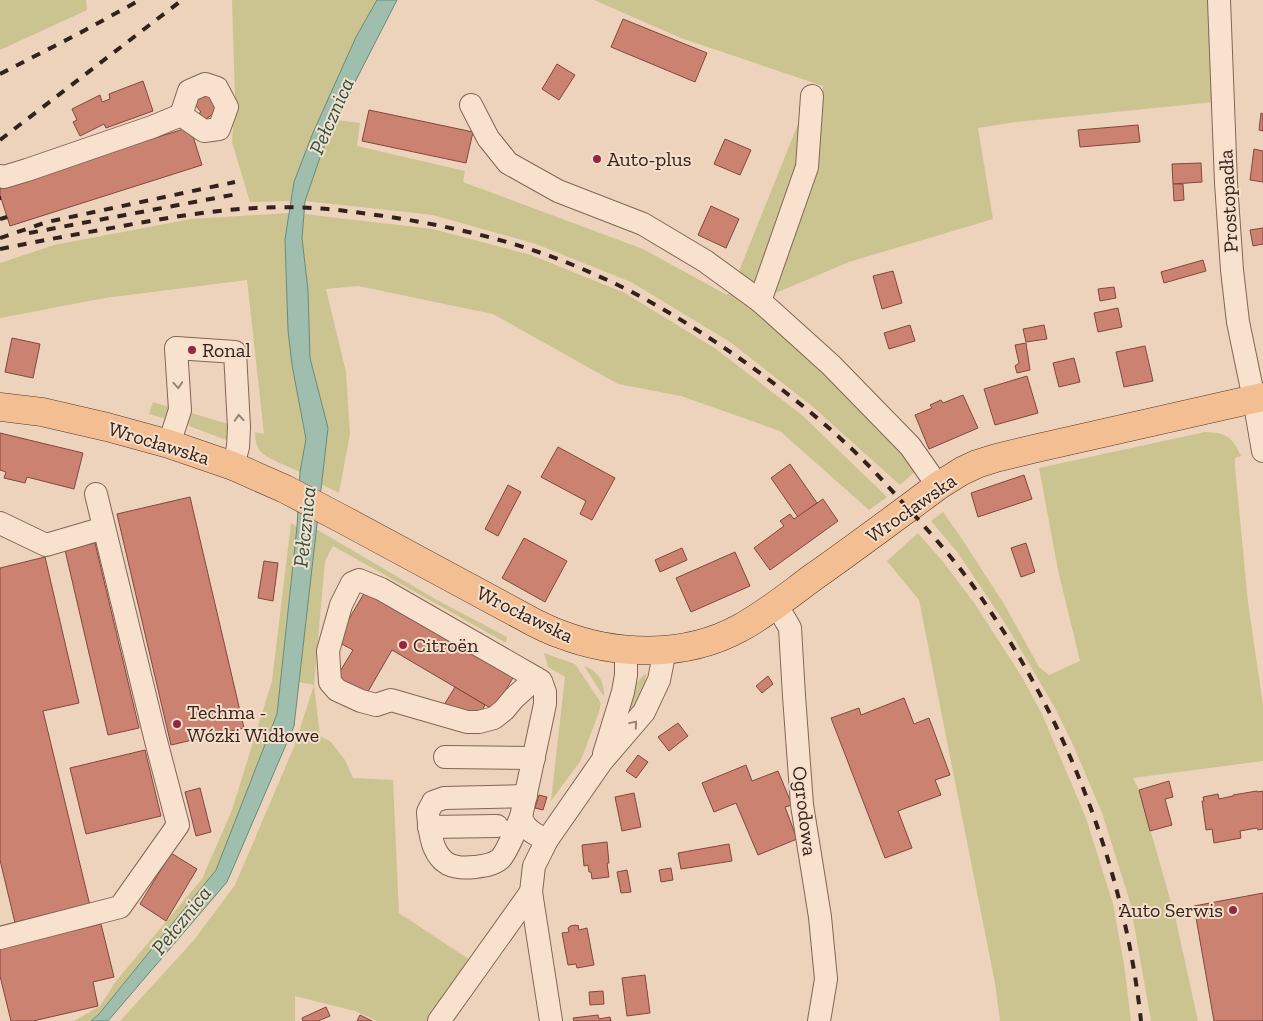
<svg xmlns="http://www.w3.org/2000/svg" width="1263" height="1021" viewBox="0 0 1263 1021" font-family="'Zilla Slab',serif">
<rect width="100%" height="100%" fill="#edd3bc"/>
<g fill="#cbc490">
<polygon points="0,0 86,0 87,10 0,50"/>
<polygon points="232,0 377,0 356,37 294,182 291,201 250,202 232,142 235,99"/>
<polygon points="594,0 1207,0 1214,102 1016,122 978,128 993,219 849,262 771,295 814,163 823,86 681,38"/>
<polygon points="337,120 360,123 357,146 465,171 463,182 643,249 727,295 733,287 826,370 918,469 900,485 812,406 730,342 631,282 536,244 433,215 305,201 323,149"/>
<polygon points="798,124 802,146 794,188 758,288 737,276"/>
<path d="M 289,213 L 285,239 L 288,330 L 292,365 L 306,439 L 300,472 C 290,467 267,459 260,451 C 256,446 255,438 255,432 L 264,434 L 247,280 L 105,298 L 0,318 L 0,263 L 54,245 L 191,219 Z"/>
<polygon points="304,214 433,229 531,255 625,293 716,349 802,415 887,497 869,510 780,431 681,396 618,384 493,314 358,286 326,289 346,372 350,434 339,493 321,484 328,428 310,358 308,290 302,238"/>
<polygon points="153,402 173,408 166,419 149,414"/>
<polygon points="191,413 232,425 229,441 189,426 188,421"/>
<path d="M 1205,432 C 1226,433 1232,436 1241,456 L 1235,458 L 1235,467 L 1248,602 L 1263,705 L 1263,761 L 1133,778 L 1139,790 L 1175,916 L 1198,1021 L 1151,1021 L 1130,902 L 1102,813 L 1074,747 L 1055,708 L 1008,628 L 958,553 L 931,521 L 943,512 L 960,536 L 1004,604 L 1039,667 L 1049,675 L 1080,661 L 1058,570 L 1039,468 Z"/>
<polygon points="291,523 297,527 277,714 216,870 99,1014 91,1021 74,1021 100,1006 116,981 202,879 232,810 272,681"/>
<polygon points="316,529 437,600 507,637 506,643 333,546 325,561 314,685 320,736 331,742 345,760 353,778 393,780 399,913 470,960 432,1021 377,1021 355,1011 295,996 295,1021 120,1021 194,940 235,885 294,747 314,685 299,682"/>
<polygon points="918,533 944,563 975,604 1022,677 1042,714 1086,818 1113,904 1124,964 1131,1021 1000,1021 995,983 919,600 887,561"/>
<polygon points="544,653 575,664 601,703 599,712 581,760 551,801 565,677 548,667"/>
<path d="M 584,666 C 598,670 605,683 604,697 Z"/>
<polygon points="646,673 645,688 638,708 622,723 636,683"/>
</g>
<polygon fill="#a0beae" stroke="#688b7a" points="377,0 397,0 357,78 323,149 305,201 302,238 308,290 310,358 328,428 294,726 227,882 108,1021 91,1021 99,1014 216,870 277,714 297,527 300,472 306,439 292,365 288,330 285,239 294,182 312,135 356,37"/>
<g fill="#cc8271" stroke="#83473c">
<polygon points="623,19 707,53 695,82 611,47"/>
<polygon points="557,64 575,75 559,100 542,89"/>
<polygon points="143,81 153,111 106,128 104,124 80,136 73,122 77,120 72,109 100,95 102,102 110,99 109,94"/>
<polygon points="206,92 219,110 203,121 198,114 201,112 193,102"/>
<polygon points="369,110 473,132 466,163 362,141"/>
<polygon points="1261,113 1263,114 1263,131 1259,130"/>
<polygon points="1138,125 1140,142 1080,147 1078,130"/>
<polygon points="190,127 202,165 10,226 0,195 0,187"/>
<polygon points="725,139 751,150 740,175 714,164"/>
<polygon points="1254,149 1263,151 1263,182 1250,180"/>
<polygon points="1201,163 1202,182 1173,184 1172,164"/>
<polygon points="1173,184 1183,184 1184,200 1174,201"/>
<polygon points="711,206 739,219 726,248 698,235"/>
<polygon points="1263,228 1263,244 1253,246 1250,230"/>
<polygon points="1203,260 1206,271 1164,283 1161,272"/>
<polygon points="893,271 902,303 882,309 873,276"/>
<polygon points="1114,287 1116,298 1100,301 1098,289"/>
<polygon points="1118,308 1122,327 1098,332 1094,313"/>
<polygon points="910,325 915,341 889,349 884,333"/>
<polygon points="1044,325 1047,339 1026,342 1023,329"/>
<polygon points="12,338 40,344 33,378 5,372"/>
<polygon points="1026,343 1030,370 1017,373 1015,366 1019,363 1015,345"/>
<polygon points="1145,346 1153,381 1124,387 1116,352"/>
<polygon points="1074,358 1080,382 1059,387 1053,363"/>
<polygon points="1027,376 1038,413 995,425 984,389"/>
<polygon points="963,395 978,428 929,449 915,415 932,408 930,405 941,400 943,403"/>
<polygon points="0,433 83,453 74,489 27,477 25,483 4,478 6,472 0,470"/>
<polygon points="558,447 615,478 592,520 580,514 586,501 541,477"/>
<polygon points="790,464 817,503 798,517 771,478"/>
<polygon points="1024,475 1032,499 978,517 971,493"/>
<polygon points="508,485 521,492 498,536 485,529"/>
<polygon points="190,497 244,728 171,745 117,514"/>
<polygon points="823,499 838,521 770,570 754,548 784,526 780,521 790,514 794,519"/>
<polygon points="524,538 567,561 545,602 502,578"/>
<polygon points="95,543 139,728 108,735 65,550"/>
<polygon points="1026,543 1035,572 1021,577 1011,548"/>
<polygon points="682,548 687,560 660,572 655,560"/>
<polygon points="735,552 750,586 691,612 676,578"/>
<polygon points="45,557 79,703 43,711 91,910 16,927 0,860 0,568"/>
<polygon points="264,561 278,563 273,601 258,598"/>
<polygon points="366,590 514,676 494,710 392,650 366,695 336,678 353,650 336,641"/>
<polygon points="768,676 773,684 762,693 756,686"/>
<polygon points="455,687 485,705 479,716 468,710 464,717 444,705"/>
<polygon points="904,698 914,724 929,718 950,775 935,780 941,795 898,811 912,848 885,858 831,718 859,708 861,715"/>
<polygon points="678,723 688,736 669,751 658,737"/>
<polygon points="145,750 161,816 86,834 70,768"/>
<polygon points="638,755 648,762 636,778 626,771"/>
<polygon points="746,765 752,781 778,771 792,805 785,807 797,839 758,855 736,803 714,812 702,783"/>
<polygon points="1169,781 1173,797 1165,799 1172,825 1150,831 1139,790"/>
<polygon points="200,788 211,832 196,836 185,792"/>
<polygon points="1257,791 1257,792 1263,791 1263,829 1258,830 1257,828 1240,831 1241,838 1214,843 1212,829 1206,830 1202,801 1204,801 1203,797 1218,794 1219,799 1233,796 1233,795"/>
<polygon points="634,793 641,827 622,831 615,797"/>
<polygon points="539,795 547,797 543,810 535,808"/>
<polygon points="607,842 609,863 607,863 609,877 592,879 591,872 589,872 588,865 584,866 582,845"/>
<polygon points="729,844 732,861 681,869 678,853"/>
<polygon points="171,853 197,869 166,921 140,904"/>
<polygon points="671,868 673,880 661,882 659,870"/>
<polygon points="627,870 631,892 621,893 617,872"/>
<polygon points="1263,893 1263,1021 1214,1021 1194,906"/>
<polygon points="101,924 114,977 93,982 98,1006 33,1021 11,1021 0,976 0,948"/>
<polygon points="576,925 576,926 578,925 579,930 587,928 594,965 577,968 576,964 568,965 562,933 569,932 568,928 570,927 570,926"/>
<polygon points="645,975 650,1013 627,1016 622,978"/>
<polygon points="603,991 604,1004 590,1005 589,992"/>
<polygon points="326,1007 330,1016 318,1021 303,1021 302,1018"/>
<polygon points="360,1015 372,1021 357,1021"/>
<polygon points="598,1015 599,1019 610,1017 611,1021 574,1021 573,1018"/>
</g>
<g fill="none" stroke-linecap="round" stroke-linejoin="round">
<g stroke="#846456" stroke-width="24">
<g id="minor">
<polyline points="1219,0 1226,183 1232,270 1238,322 1254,399 1263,451"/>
<polyline points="471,105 488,138 508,163 558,191 643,224 705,261 760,301 831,365 910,446 938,486"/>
<polyline points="0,176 4,177 27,170 152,127 181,115 189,91 205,84 217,88 227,107 219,129 204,131 181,115"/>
<polyline points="760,301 807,167 812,96"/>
<polyline points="169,444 180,410 176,348 235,352 239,427 238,447 233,466"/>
<polyline points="0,523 46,545 104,528"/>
<polyline points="776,604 790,628 794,696 802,805 820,917 826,979 819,1021"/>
<path d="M 536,678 L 514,698 L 504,710 L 494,718 L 479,722 L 467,722 L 391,700 L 376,705 L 361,701 L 337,690 L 330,682 L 328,651 L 341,605 L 352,583 L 359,580 L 381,589 L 541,681 L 545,692 L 545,704 L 521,817 C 525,830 536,835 547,840"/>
<polyline points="604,754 623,692 626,675 626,650"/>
<polyline points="445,757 534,758"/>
<path d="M 521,817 C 516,828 508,851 500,859 C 493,865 483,866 475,867 C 466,868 456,868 448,864 C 434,856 431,839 429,824 C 429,821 428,816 428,812 C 429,809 432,805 433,802 L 444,798 L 526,796"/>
<polyline points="429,827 497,826"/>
<polyline points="0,938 120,907 178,825 155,737 96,494"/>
<polyline points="439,1021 531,892"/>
<polyline points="551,1021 531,892 534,866 547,840 602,761 644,712 659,680 665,650"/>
</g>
</g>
<g stroke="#51342a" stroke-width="29">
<path id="major" d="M 0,407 L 42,412 L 107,427 L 169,444 L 233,466 L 285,489 L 344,520 L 535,623 C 543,627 551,631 560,634 C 617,656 685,658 740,628 C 766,614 789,595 812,578 C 855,548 896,517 938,486 L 962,471 L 977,464 L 996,458 L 1033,449 L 1263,397"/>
</g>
<use href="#minor" stroke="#f8e2ce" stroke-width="22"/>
<use href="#major" stroke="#f2be92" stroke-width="28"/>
<g stroke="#33211b" stroke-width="4" stroke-dasharray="9 9" stroke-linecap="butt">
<polyline points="0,74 78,34 140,0"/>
<polyline points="0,140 182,0"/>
<polyline points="0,198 1,198"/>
<polyline points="0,219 7,217"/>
<polyline points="29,233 237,194"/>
<polyline points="0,238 47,222 235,182"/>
<path d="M 0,249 C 39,241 78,234 117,227 C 181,215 247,204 313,208 C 336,209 360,213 384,216 C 457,227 529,244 596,275 C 647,297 694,327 739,358 C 783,389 830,426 867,464 C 880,477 892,491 905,505 C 928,530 951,556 971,583 C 982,598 992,614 1002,629 C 1077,747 1126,882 1141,1021"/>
</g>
</g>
<defs><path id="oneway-chevron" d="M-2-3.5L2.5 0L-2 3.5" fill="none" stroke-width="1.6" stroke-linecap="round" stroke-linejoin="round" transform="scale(1.25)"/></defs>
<g stroke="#968274">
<use href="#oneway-chevron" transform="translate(178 385) rotate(86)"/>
<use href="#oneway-chevron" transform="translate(239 418) rotate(-94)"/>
<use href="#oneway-chevron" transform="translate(634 724) rotate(-50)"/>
</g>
<g fill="#932640" stroke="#f5dfcb" stroke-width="2">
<circle cx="597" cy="159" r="5"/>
<circle cx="192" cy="350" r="5"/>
<circle cx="403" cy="645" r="5"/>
<circle cx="177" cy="724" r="5"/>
<circle cx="1233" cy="910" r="5"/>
</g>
<g text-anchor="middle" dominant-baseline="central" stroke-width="4" stroke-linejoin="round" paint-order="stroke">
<g font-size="20" fill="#33211b" stroke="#f5dfcb" text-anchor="start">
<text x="607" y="159">Auto-plus</text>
<text x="202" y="350">Ronal</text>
<text x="413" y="645">Citroën</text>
<text x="187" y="712">Techma -<tspan x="187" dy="23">Wózki Widłowe</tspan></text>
<text x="1223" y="910" text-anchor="end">Auto Serwis</text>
</g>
<g font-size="20" fill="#33211b" stroke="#f5dfcb">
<text transform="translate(1228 201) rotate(-93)">Prostopadła</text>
<text transform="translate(159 443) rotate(17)">Wrocławska</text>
<text transform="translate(911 508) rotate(-35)">Wrocławska</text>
<text transform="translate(525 614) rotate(26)">Wrocławska</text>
<text transform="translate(805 811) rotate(83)">Ogrodowa</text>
</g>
<g font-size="21" font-style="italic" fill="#2a5347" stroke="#f5dfcb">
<text transform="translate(331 116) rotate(-66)">Pełcznica</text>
<text transform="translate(304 527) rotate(-84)">Pełcznica</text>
<text transform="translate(181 920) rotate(-51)">Pełcznica</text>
</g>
</g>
</svg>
